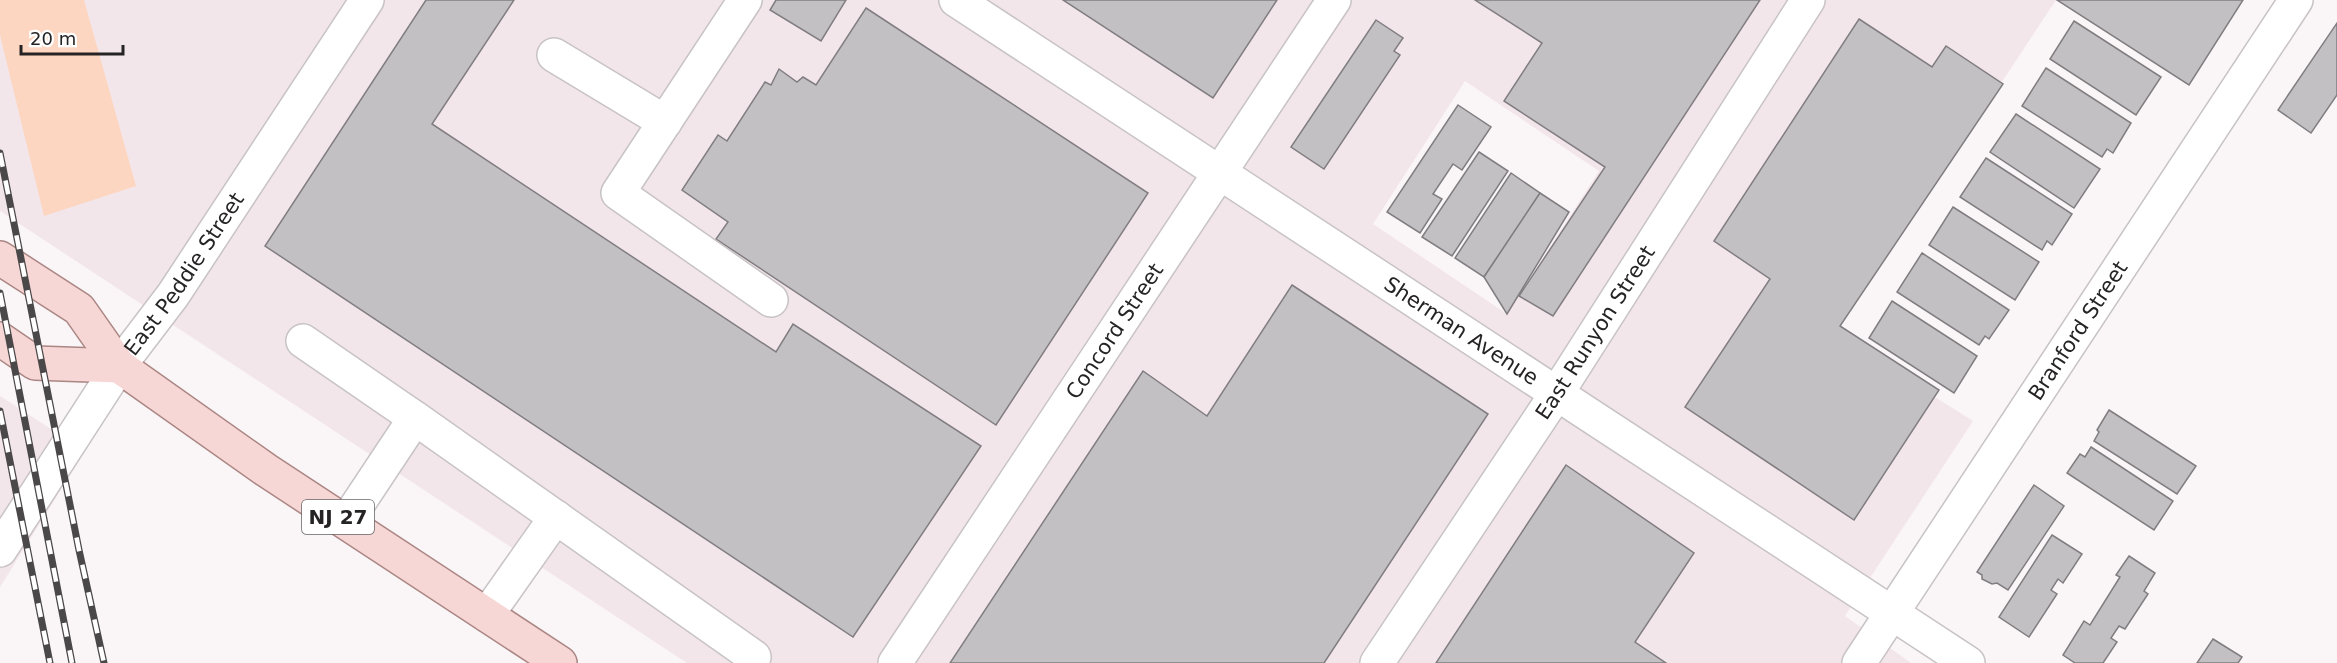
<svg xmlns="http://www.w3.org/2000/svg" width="2337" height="663" viewBox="0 0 2337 663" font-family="'DejaVu Sans',sans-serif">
<rect width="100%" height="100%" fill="#faf5f6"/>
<g fill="#f3e6eb" fill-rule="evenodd">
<path d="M 0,0 L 2056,0 L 1835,334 L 1973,421 L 1845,616 L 1911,663 L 687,663 L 0,211 ZM 1465,81 L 1599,171 L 1507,314 L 1373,224 Z"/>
<polygon points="0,396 85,451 0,587"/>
</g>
<polygon fill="#fcd6c0" points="0,0 84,0 136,186 44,216 0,35"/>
<g fill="#c3c0c3" stroke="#807d80" stroke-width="1.5">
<polygon points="426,0 514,0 432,124 776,352 793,324 981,446 853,637 265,246"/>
<polygon points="776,0 846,0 821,41 770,10"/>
<polygon points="1063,0 1277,0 1213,98"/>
<polygon points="1475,0 1760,0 1553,316 1519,296 1605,167 1504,101 1542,43"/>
<polygon points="2057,0 2243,0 2189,85"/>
<polygon points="866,8 1148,193 996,425 716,239 728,222 682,190 718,135 727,141 765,82 771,85 779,69 797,82 803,77 816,85"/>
<polygon points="1859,19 1932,67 1946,46 2003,84 1840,326 1939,390 1854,520 1685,407 1770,279 1714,241"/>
<polygon points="1376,20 1403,38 1394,51 1400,55 1324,169 1291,147"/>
<polygon points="2074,21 2161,77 2136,115 2050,59"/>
<polygon points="2337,23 2337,95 2311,133 2278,110"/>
<polygon points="2046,68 2131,123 2113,153 2107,149 2102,157 2022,106"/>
<polygon points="1458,105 1491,127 1462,170 1453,164 1433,194 1442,199 1420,233 1387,212"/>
<polygon points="2016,114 2100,169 2074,208 1990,152"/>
<polygon points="1479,152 1508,171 1452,256 1422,237"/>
<polygon points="1986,158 2072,214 2052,245 2047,241 2042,250 1960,197"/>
<polygon points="1511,173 1540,193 1484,277 1455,258"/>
<polygon points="1540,193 1569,212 1507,314 1484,277"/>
<polygon points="1953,207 2039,262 2015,300 1929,245"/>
<polygon points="1922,253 2009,310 1989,339 1985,336 1979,345 1897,292"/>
<polygon points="1292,285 1488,414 1324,663 950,663 1143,371 1207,416"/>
<polygon points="1892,301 1977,356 1954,393 1869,338"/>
<polygon points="2109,410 2196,466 2177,494 2094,441 2099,432 2097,430"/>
<polygon points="2091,447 2173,501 2154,530 2067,473 2080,454 2085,457"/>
<polygon points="1566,465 1694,553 1635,642 1666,663 1436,663"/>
<polygon points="2034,485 2064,506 2008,590 1997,583 1992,584 1982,579 1982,575 1977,572"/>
<polygon points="2052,535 2082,554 2063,583 2058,579 2051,590 2057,594 2029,637 1999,617"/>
<polygon points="2129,556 2155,573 2144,591 2148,594 2125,629 2119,626 2111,638 2117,642 2103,663 2075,663 2063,655 2084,621 2090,625 2120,577 2116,575"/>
<polygon points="2213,639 2242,657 2238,663 2197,663"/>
</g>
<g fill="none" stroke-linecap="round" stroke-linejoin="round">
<g stroke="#c8c3c5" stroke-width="36">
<g id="minor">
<polyline points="745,0 618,193 771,300"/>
<path id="s1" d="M 956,0 L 1968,663"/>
<polyline points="554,55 665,122"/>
<polyline points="303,341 415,418 346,522"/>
<polyline points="415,418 754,657 750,663"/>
<path id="s2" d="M 0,550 L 119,366 L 173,295 L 367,0"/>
<polyline points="487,615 556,517"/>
<path id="s3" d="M 895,663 L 1334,0"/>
<path id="s4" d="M 1377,663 L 1557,393 L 1808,0"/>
<path id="s5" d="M 1859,663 L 2296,0"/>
</g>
</g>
<g stroke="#aa8684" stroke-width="36">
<g id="major">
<polyline points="0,258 79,309 119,366 266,470 560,663"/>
<polyline points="0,339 35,363 119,366"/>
</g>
</g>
<use href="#minor" stroke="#fff" stroke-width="33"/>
<use href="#major" stroke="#f7d7d5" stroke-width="33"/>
<g stroke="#4b4849" stroke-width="7">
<g id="rail">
<polyline points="0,153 79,550 104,663"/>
<polyline points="0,293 72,663"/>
<polyline points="0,411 50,663"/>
</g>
</g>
<use href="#rail" stroke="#fff" stroke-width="4.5" stroke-dasharray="14" stroke-linecap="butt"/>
</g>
<g text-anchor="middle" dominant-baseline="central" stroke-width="4.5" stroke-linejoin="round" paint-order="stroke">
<rect fill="#fff" stroke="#666565" stroke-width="1.5" x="302" y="500" width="72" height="34" rx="4.5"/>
<g font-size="20" font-weight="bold" fill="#252323">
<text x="338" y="517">NJ 27</text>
</g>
<g font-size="21" fill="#252323" stroke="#fff">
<text stroke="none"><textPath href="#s2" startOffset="332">East Peddie Street</textPath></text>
<text stroke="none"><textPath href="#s1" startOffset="604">Sherman Avenue</textPath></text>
<text stroke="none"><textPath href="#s3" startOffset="398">Concord Street</textPath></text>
<text stroke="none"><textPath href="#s5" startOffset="398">Branford Street</textPath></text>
<text stroke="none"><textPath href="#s4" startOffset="396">East Runyon Street</textPath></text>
</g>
</g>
<path d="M21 45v9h102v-9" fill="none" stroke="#252323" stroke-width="3"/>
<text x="30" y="45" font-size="18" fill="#252323" stroke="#ffffff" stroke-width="4.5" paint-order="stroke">20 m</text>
</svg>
